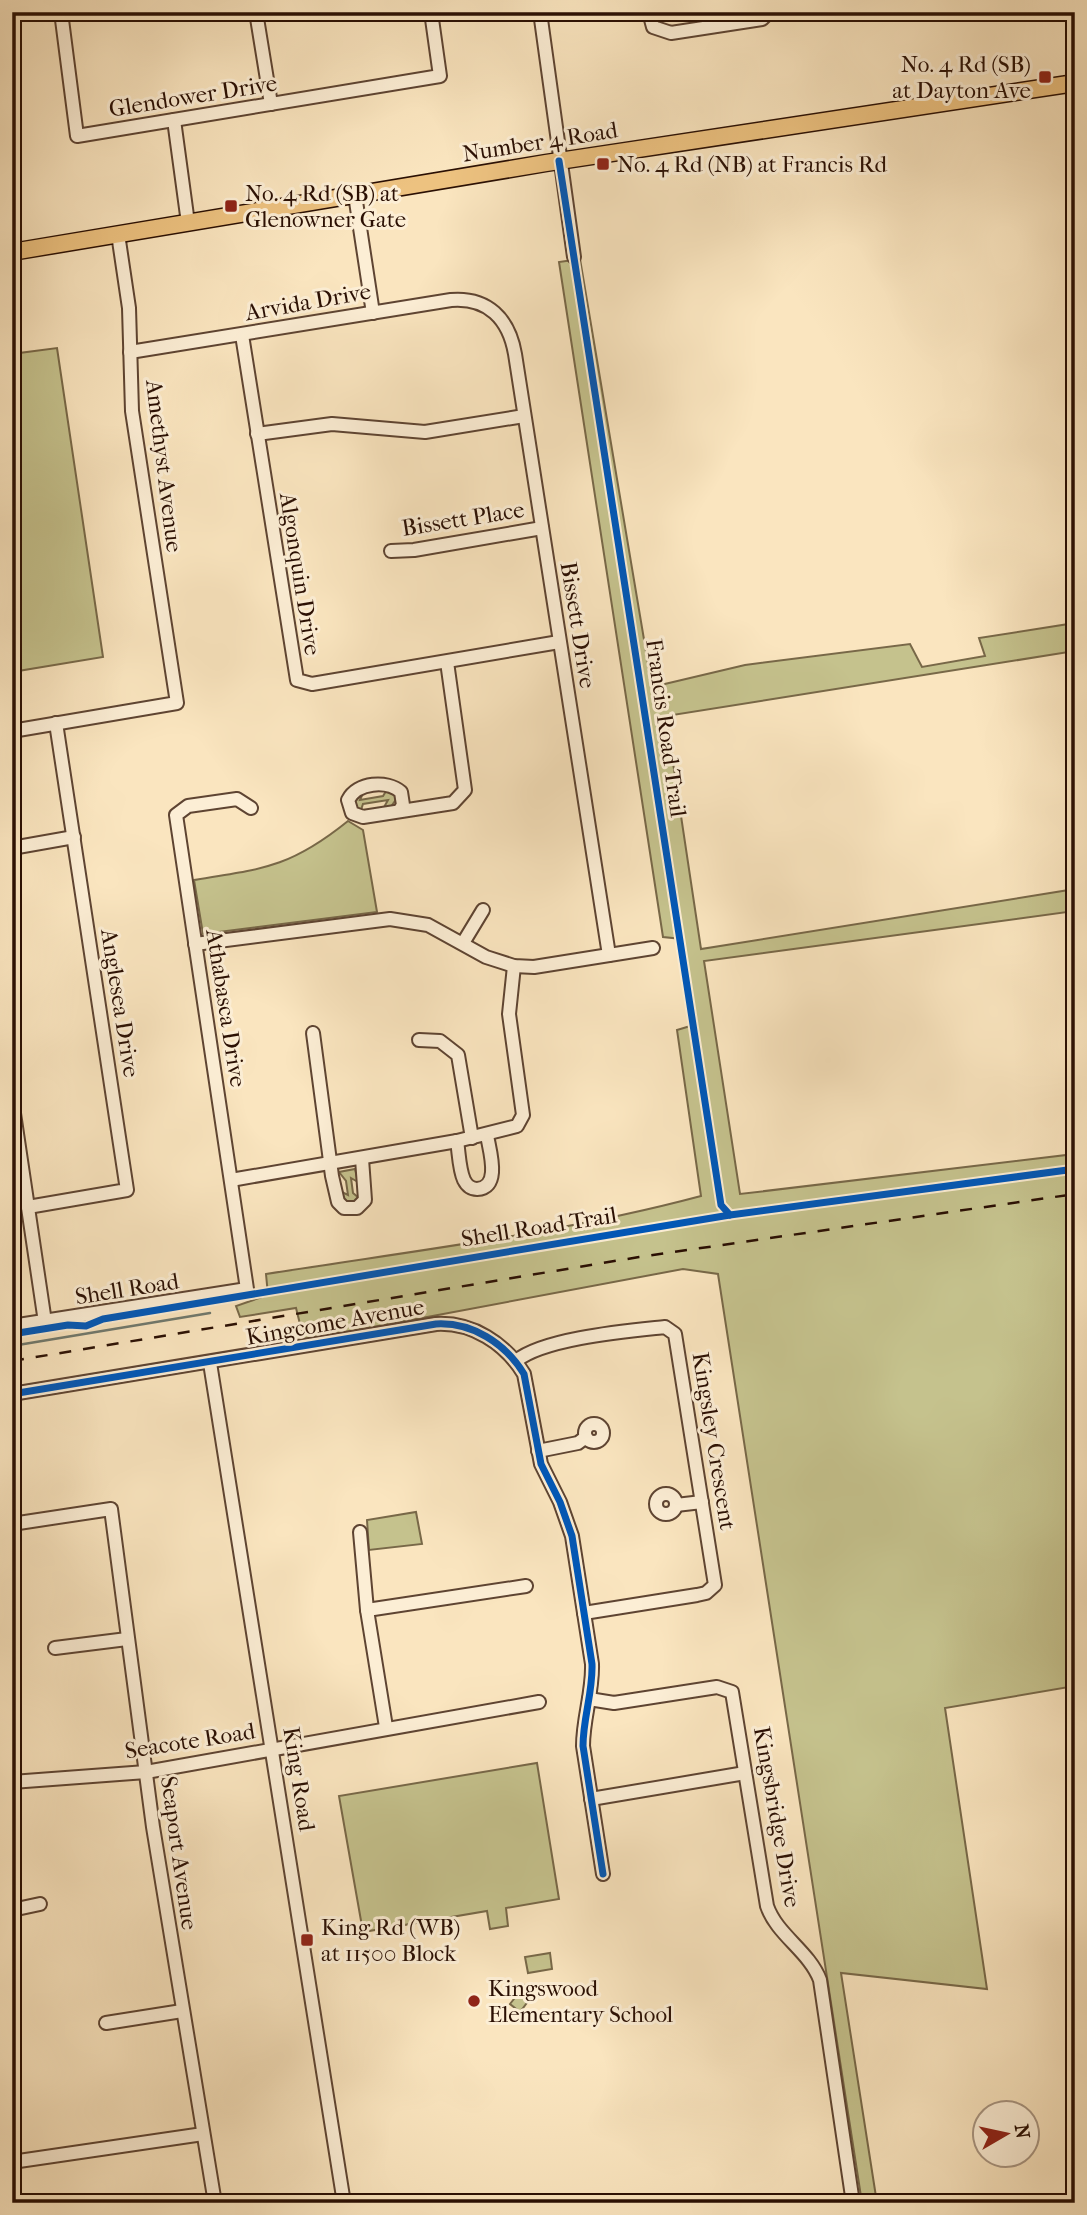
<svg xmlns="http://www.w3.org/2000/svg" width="1087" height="2215" viewBox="0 0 1087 2215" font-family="'IM FELL French Canon',serif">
<rect width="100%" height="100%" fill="#fae5bf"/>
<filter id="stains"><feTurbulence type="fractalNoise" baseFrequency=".00286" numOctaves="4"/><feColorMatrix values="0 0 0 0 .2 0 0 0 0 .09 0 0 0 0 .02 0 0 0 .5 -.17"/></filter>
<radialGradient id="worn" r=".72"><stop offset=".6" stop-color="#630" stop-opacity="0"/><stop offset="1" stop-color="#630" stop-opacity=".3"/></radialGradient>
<g fill="#c5c28d" stroke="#786848" stroke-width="2">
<path d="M 580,259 L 652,687 L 745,665 L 910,644 L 922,667 L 985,656 L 979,638 L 1075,623 L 1075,651 L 666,716 L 701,949 L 1075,889 L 1075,911 L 704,961 L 740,1194 L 1075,1154 L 1075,1686 L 945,1708 L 987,1989 L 841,1973 L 877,2203 L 862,2203 L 718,1274 L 683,1269 L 304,1340 L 296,1308 L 240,1317 L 236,1306 L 268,1295 L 266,1274 C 411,1251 559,1234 701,1196 L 677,1030 L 697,1024 L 682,939 L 663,937 L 559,262 Z"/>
<polygon points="57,348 103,657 12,672 12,354"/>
<polygon points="388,788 397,798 390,808 383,809 388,800 363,804 360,813 357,811 352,798 364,791 360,800 383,796"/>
<path d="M 348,821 L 363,830 L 377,912 L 203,934 L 194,880 C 264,869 291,867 348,821 Z"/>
<polygon points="355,1169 358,1182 351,1178 353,1193 360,1199 349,1203 342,1199 340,1191 348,1195 346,1181 339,1172"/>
<polygon points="416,1512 422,1544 369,1550 367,1520"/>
<polygon points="537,1763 559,1899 506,1908 508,1926 490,1929 487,1911 363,1932 339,1796"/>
<polygon points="550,1953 552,1969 528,1973 525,1957"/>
<polygon points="525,1985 535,1992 520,2012 510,2004"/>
</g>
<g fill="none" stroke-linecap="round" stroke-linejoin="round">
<polyline stroke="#70796d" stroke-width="2.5" points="12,1346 210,1313"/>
<g stroke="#5e4432" stroke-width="16">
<g id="minor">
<polyline points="61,12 77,136 440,76 431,12"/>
<polyline points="256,12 271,104"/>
<polyline points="540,12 574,257"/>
<polyline points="649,12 653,27 671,33 762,19 769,12"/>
<polyline points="174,120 188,223"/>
<polyline points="355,195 373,313"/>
<polyline points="242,335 297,680 312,684 559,642"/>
<path d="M 130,352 L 451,300 C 488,297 509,319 515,354 L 609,955"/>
<polyline points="257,434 332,424 425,432 524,416"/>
<polyline points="391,551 414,550 542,528"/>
<polyline points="12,731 177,703 132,411 129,308 118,234"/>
<path d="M 399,811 L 403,805 L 401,792 C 387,780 357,782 348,800 L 352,813 L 363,817 L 453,803 L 465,790 L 447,662"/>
<polyline points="12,848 74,837"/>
<polyline points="463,943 483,910"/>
<polyline points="195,944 390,919 428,925 486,957 514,966 534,967 653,948"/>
<polyline points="313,1033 332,1176 338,1202 344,1208 357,1208 365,1200 362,1159"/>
<polyline points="419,1040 440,1041 458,1055 472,1138"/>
<polyline points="12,1100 45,1322"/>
<path d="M 457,1141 C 459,1153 459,1169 464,1180 C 467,1186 471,1189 477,1189 C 502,1188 489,1149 487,1135"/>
<polyline points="231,1180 457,1141 517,1126 523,1115 509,1014 514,966"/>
<polyline points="28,1207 127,1190 56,723"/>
<polyline points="12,1326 247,1289 176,815 188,806 237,799 251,808"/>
<path d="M 516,1361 C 544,1338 628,1331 665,1327 L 675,1334 L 715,1585 L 706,1593 L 697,1595 L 584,1613"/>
<polyline points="210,1363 344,2203"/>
<path d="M 12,1394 L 436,1324 C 472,1322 505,1343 524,1374 L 541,1464 L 560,1502 L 572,1536 L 592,1664 C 593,1692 583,1718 583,1746 L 603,1874"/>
<circle cx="594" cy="1433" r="9"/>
<polyline points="538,1451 578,1443 586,1437"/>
<circle cx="666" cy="1504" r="10"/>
<polyline points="676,1505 702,1502"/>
<polyline points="12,1524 111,1509 153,1827 215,2203"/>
<polyline points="360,1532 367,1610 386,1727"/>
<polyline points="367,1610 526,1586"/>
<polyline points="55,1648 127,1639"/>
<path d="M 589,1699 L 614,1703 L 717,1687 L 732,1692 L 767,1906 C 777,1935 809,1951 820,1980 L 853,2203"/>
<polyline points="12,1782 146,1772 539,1702"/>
<polyline points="591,1799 745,1773"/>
<polyline points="12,1910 40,1904"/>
<polyline points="106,2023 182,2011"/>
<polyline points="12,2162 203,2134"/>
</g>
</g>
<g stroke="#2a0f03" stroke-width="19">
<polyline id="major" points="12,252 546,163 1075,83"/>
</g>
<use href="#minor" stroke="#fceed5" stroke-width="12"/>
<use href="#major" stroke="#edc280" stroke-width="16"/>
<polyline stroke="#2a0f03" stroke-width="2.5" stroke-dasharray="12 12" stroke-linecap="butt" points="12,1361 639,1257 1075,1194"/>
<g stroke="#fceed5" stroke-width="11">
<g id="cycleway">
<polyline points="559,161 721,1205 730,1215"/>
<polyline points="12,1334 68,1325 86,1326 103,1319 730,1215 1075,1169"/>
<path d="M 12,1394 L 436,1324 C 472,1322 505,1343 524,1374 L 541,1464 L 560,1502 L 572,1536 L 592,1664 C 593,1692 583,1718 583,1746 L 603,1874"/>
</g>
</g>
<use href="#cycleway" stroke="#0057b8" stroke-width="7"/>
</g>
<g fill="#8f2418" stroke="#fceed5" stroke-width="2.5">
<rect x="1038" y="70" width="14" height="14" rx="3.5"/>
<rect x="596" y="157" width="14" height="14" rx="3.5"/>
<rect x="224" y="199" width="14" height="14" rx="3.5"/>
<rect x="300" y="1933" width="14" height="14" rx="3.5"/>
<circle cx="474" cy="2001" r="7"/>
</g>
<g text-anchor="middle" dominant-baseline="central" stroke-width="6" stroke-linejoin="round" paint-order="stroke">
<g font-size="23" fill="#2a0f03" stroke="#fceed5" text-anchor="start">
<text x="1031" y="64" text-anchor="end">No. 4 Rd (SB)<tspan x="1031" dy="26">at Dayton Ave</tspan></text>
<text x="617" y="164">No. 4 Rd (NB) at Francis Rd</text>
<text x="245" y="193">No. 4 Rd (SB) at<tspan x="245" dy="26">Glenowner Gate</tspan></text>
<text x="321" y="1927">King Rd (WB)<tspan x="321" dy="26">at 11500 Block</tspan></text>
<text x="488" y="1988">Kingswood<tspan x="488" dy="26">Elementary School</tspan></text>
</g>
<g font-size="23" fill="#2a0f03" stroke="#fceed5">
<text transform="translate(193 96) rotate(-9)">Glendower Drive</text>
<text transform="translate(540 142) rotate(-9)">Number 4 Road</text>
<text transform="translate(308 302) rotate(-10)">Arvida Drive</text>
<text transform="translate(164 466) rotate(83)">Amethyst Avenue</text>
<text transform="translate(463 519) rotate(-9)">Bissett Place</text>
<text transform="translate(300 574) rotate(81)">Algonquin Drive</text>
<text transform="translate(578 625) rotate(81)">Bissett Drive</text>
<text transform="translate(666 728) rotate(82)">Francis Road Trail</text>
<text transform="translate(120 1003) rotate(81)">Anglesea Drive</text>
<text transform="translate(226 1008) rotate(81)">Athabasca Drive</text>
<text transform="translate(539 1227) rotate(-9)">Shell Road Trail</text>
<text transform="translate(127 1289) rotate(-9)">Shell Road</text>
<text transform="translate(335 1322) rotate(-10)">Kingcome Avenue</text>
<text transform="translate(714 1441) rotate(81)">Kingsley Crescent</text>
<text transform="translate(190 1741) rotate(-9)">Seacote Road</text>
<text transform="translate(299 1779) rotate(81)">King Road</text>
<text transform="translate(777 1817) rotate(80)">Kingsbridge Drive</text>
<text transform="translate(179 1853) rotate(82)">Seaport Avenue</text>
</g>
</g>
<rect width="1087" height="2215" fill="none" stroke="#fae5bf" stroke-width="42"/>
<rect x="14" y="14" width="1059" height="2187" fill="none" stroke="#2a0f03" stroke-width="3.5"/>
<rect x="21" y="21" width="1045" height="2173" fill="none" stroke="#2a0f03" stroke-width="2"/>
<g transform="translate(1006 2134) rotate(81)"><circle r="33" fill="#fceed5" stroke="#a89581" stroke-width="2"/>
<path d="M0-5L12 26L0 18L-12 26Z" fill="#8f2418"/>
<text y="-10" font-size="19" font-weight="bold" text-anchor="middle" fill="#2a0f03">N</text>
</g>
<rect width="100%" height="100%" filter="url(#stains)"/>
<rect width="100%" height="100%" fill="url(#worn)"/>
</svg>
